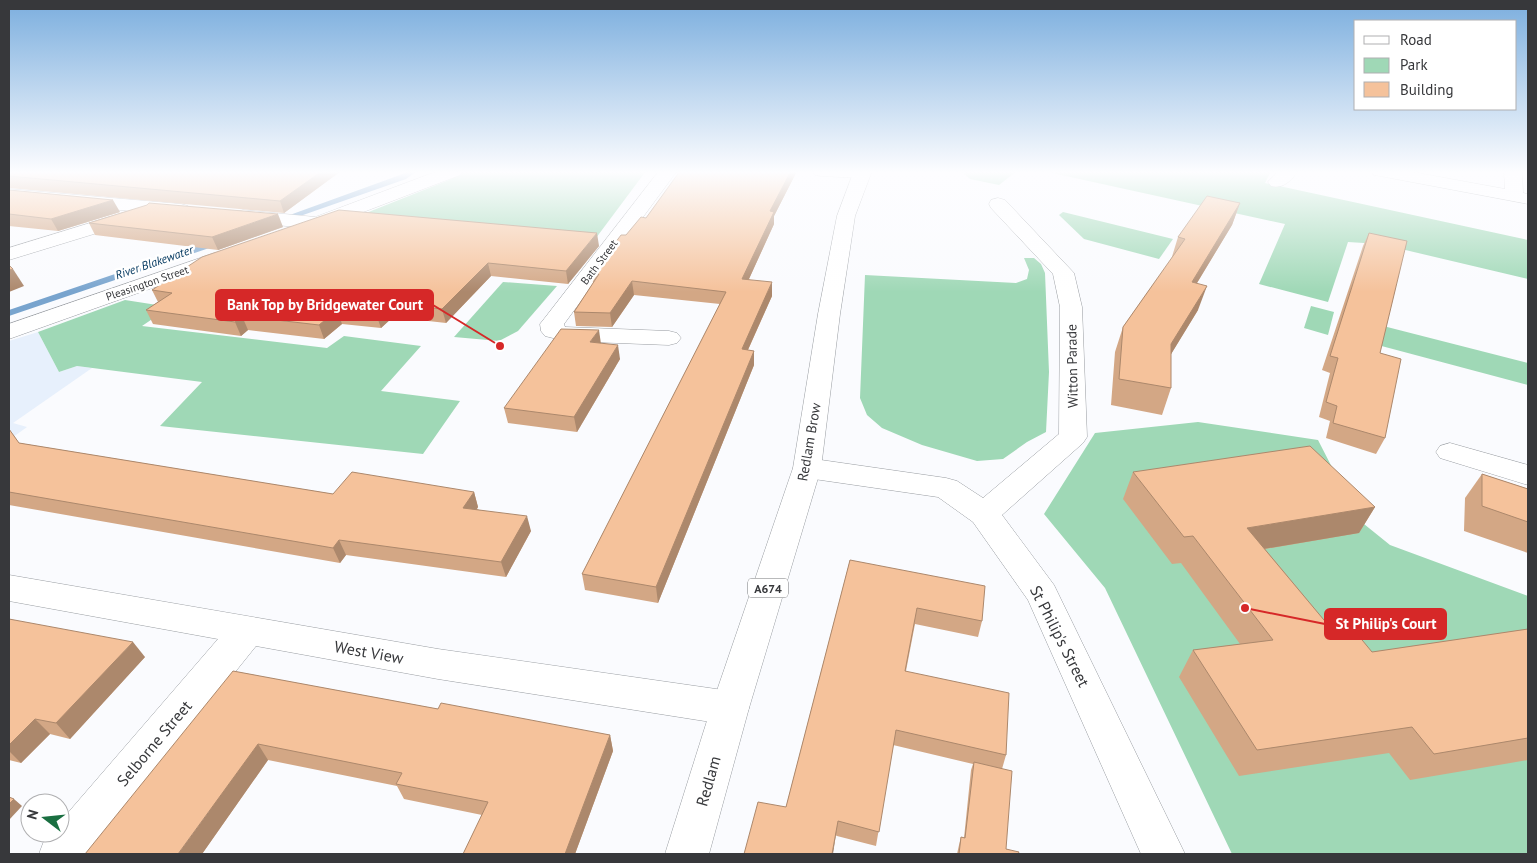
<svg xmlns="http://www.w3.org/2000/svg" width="1537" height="863" viewBox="0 0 1537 863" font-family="'PT Sans',sans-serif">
<rect width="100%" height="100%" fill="#fafbfe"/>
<polygon fill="#e7f0fc" points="38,332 59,372 77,366 92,368 13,423 27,427 9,440 9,341"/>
<g fill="#9fd8b6">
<polygon points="466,171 646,171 593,242 351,219 449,180"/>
<polygon points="961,171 1017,171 999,185 970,179"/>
<polygon points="1043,171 1271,171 1265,183 1528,240 1528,279 1380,244 1348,242 1328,302 1259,284 1285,224"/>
<polygon points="1063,212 1173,239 1159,259 1084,239 1059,215"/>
<polygon points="1024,258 1034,258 1041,264 1045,273 1049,372 1046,432 1027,442 1003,459 977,461 922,445 882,428 867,415 860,398 865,275 1016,283 1027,279 1029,270"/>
<polygon points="503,282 557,286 518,331 499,341 454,337"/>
<polygon points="125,300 170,307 142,326 327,348 344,336 421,346 381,391 460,401 423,454 160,426 202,382 77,366 59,372 38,332"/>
<polygon points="1311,306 1334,312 1328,335 1304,328"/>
<polygon points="1348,317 1528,363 1528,385 1344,336"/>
<polygon points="1198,422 1318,440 1359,520 1390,545 1528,596 1528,854 1232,854 1105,588 1044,514 1095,433"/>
</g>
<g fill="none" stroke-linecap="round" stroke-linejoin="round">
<g fill="#78a4ce" fill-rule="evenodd">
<polygon points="408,171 417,171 406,179 283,222 276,220 400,175"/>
<polygon points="218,239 223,242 221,244 9,316 9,310"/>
</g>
<g stroke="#999da2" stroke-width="1">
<g id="street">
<polygon points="438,171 463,171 460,175 319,229 243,222 236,220 234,216 236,212 243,210 315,217"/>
<polygon points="659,171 677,171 564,324 565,327 669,331 677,333 681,338 677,343 669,345 565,341 545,336 541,331 540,324 544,319"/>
<polygon points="812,171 868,171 870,173 867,177 861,178 821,176 815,175"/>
<path d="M 1279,171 L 1298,171 C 1291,181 1283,189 1271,186 L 1268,182 Z"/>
<polygon points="1371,171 1407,171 1505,189 1504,171 1522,171 1523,193 1528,194 1528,204 1380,176 1374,175"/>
<polygon points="9,189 181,204 188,206 190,210 188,214 181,216 9,199"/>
<polygon points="998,198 1005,200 1074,273 1082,307 1087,437 1083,443 1002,515 1054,585 1185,854 1141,854 1028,600 973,522 938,497 807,478 797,475 793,468 797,461 807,458 946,478 957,481 983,498 1059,434 1060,307 1053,274 991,208 989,204 991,200"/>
<polygon points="126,212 133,214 136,218 133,222 9,260 9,248"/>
<polygon points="215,253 222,255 225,259 222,263 9,339 9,324"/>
<polygon points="1450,443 1528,465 1528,485 1440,458 1436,452 1440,446"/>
<polygon points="9,575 438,649 730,691 744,696 749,708 744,720 730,725 438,679 256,646 89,854 39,854 45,838 50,833 60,833 60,822 218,639 9,601"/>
</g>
</g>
<g stroke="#999da2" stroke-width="1">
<polygon id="primary" points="854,171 872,171 855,216 840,314 821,468 749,708 709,854 665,854 711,708 793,468 818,314 837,216"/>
</g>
<use href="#street" fill="#fff" fill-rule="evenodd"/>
<use href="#primary" fill="#fff" fill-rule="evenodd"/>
</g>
<g fill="#d3a785">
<polygon points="9,171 341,171 284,213 9,188"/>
<polygon points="680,171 797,171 774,216 774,224 749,279 772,296 748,350 754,351 754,365 658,603 585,590 582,574 720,304 634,295 612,327 576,326 574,312 593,283 592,274 626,235 646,218"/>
<polygon points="9,190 120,212 58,231 9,226"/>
<polygon points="1240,203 1232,225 1197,283 1198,310 1171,354 1171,388 1162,415 1111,405 1115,352 1123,327 1171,260 1178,237"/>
<polygon points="89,223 283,227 218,250 95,235"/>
<polygon points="1369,233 1380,353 1385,438 1376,454 1326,438 1330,421 1319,417 1330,373 1322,370 1363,246"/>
<polygon points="599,246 568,284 491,276 446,323 393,317 381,328 342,324 324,339 248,330 241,336 153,324 146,310 158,302 152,290"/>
<polygon points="600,343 620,359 577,432 508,423 504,408"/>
<polygon points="9,429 19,443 333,494 474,492 478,507 477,509 531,531 506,577 346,555 340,563 9,505"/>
<polygon points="1133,472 1375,507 1359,533 1265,549 1334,632 1372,652 1528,629 1528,760 1410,780 1389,753 1239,776 1179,677 1193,650 1240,644 1181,563 1172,564 1123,499"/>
<polygon points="1482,474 1528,489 1528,553 1464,531 1465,498"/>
<polygon points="850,560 982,621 978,637 915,624 906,671 1006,755 1002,769 1006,849 1018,854 957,854 959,845 961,837 964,838 971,770 973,764 893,745 876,846 837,836 786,807"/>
<polygon points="9,619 145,657 70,739 50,734 21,763 9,760"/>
<polygon points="233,671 438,709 610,735 613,751 575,854 463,854 482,815 404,799 397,786 268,760 202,854"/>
</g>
<g fill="#ac886c">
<polygon points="322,171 341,171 284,213 280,201"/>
<polygon points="791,171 797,171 774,216 774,224 743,292 742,279 770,211"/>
<polygon points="113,200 120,212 58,231 51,219"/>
<polygon points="1240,203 1232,225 1183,306 1192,282"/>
<polygon points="278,214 283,227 218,250 212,237"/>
<polygon points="597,233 599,246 568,284 566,271"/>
<polygon points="488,263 491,276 446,323 442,309"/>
<polygon points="13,269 24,286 9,292 9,270"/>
<polygon points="632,281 634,295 612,327 610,313"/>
<polygon points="772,282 772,296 742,363 742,349"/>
<polygon points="1207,286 1198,310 1162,369 1171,344"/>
<polygon points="388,303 393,317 381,328 376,314"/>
<polygon points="337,310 342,324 324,339 319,325"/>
<polygon points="242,316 248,330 241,336 235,322"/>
<polygon points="599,330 601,344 590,342"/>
<polygon points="618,345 620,359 577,432 574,417"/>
<polygon points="754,351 754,365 658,603 656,587"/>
<polygon points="474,492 478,507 468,523 463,508"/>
<polygon points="1375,507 1359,533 1234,554 1247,528"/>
<polygon points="527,516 531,531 506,577 501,562"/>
<polygon points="339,540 346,555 340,563 333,548"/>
<polygon points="133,642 145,657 70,739 56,723"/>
<polygon points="35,719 50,734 21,763 9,751 9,745"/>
<polygon points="610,735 613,751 575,854 565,854"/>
<polygon points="258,744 268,760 202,854 178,854"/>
<polygon points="14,799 22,806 9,820 9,804"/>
<polygon points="838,821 833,854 832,854"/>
</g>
<g fill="#f5c29b" stroke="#ac886c">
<polygon points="9,171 322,171 280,201 9,176"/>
<polygon points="680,171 791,171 770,211 774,212 742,279 772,282 742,349 754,351 656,587 582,574 726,292 632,281 610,313 574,312 599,274 592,274 621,235 626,235 641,217 646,218"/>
<polygon points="9,190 113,200 51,219 9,214"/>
<polygon points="1207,196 1240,203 1192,282 1207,286 1171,344 1171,388 1119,379 1123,327 1185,239 1178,237"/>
<polygon points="149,203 278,214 212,237 89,223 147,205"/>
<polygon points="339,210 597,233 566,271 488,263 442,309 388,303 376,314 337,310 319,325 242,316 235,322 146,310 172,293 152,290 202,257"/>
<polygon points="1369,233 1407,241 1380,353 1401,359 1385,438 1333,423 1337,406 1326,402 1338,358 1330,356"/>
<polygon points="9,265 13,269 9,270"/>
<polygon points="561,329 599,330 590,342 618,345 574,417 504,408"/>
<polygon points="9,429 19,443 333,494 352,472 474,492 463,508 527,516 501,562 339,540 333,548 9,492"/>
<polygon points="1310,446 1375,507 1247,528 1334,632 1353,629 1372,652 1528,629 1528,738 1434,754 1412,727 1257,750 1193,650 1273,640 1193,536 1184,537 1133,472"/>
<polygon points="1482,474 1528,489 1528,522 1482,506"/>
<polygon points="850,560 985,586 982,621 917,608 905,671 1009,693 1006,755 896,730 879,832 838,821 832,854 744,854 758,802 786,807"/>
<polygon points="9,619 133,642 56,723 35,719 9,745"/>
<polygon points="233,671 438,709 441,703 610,735 565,854 463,854 488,802 396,784 402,773 258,744 178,854 85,854"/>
<polygon points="974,762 1012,771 1006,849 1019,852 1018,854 959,854 961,837 965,838"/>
<polygon points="9,797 14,799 9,804"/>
</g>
<linearGradient id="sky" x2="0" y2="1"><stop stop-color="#7baede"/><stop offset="0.59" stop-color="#fdfdff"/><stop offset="1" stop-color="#fdfdff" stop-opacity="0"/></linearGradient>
<rect width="1537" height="292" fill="url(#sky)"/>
<g text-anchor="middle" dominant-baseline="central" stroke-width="5" stroke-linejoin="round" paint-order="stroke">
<g font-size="11" fill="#37383b" stroke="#fff">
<text transform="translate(599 262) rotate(-53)">Bath Street</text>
<text transform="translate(147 283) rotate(-19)">Pleasington Street</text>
</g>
<g font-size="12" font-style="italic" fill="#01365e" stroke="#fff">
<text transform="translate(154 262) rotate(-19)">River Blakewater</text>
</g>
<rect fill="#fff" stroke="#737476" stroke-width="1" x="748" y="578.5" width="40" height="19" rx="4"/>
<g font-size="12" font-weight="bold" fill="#37383b">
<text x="768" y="588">A674</text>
</g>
<g font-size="14" fill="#37383b" stroke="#fff">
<text transform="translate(1072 366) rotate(-91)">Witton Parade</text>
<text transform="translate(809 442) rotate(-80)">Redlam Brow</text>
</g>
<g font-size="16" fill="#37383b" stroke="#fff">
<text transform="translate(1060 636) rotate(63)">St Philip's Street</text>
<text transform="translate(369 652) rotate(10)">West View</text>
<text transform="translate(154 743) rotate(-50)">Selborne Street</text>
<text transform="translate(708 781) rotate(-74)">Redlam</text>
</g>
</g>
<path fill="none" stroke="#d62828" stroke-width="2" d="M500 346L433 305M1245 608L1325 624"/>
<g fill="#d62828" stroke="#fff" stroke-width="2">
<circle cx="500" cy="346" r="5"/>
<circle cx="1245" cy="608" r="5"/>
</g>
<g fill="#d62828" stroke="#d62828" stroke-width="2">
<rect x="216" y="290" width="217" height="30" rx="5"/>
<rect x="1325" y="609" width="121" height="30" rx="5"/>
</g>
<g font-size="15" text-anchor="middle" font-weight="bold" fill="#fff">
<text x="325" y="310">Bank Top by Bridgewater Court</text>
<text x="1386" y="629">St Philip's Court</text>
</g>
<rect width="1537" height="863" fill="none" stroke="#37383b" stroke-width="20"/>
<rect x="1354" y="20" width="162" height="90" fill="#ffffff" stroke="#afafb1"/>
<rect x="1364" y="36" width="25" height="8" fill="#ffffff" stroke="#afafb1"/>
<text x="1400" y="45" font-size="15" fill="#37383b">Road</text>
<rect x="1364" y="58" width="25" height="15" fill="#9fd8b6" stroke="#afafb1"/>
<text x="1400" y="70" font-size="15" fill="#37383b">Park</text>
<rect x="1364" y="82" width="25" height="15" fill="#f5c29b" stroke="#afafb1"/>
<text x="1400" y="95" font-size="15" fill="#37383b">Building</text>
<g transform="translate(45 818) rotate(286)"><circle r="24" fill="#ffffff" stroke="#afafb1"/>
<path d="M0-4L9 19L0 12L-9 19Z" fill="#1a6f41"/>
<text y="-8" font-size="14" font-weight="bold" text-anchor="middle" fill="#37383b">N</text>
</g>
</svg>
